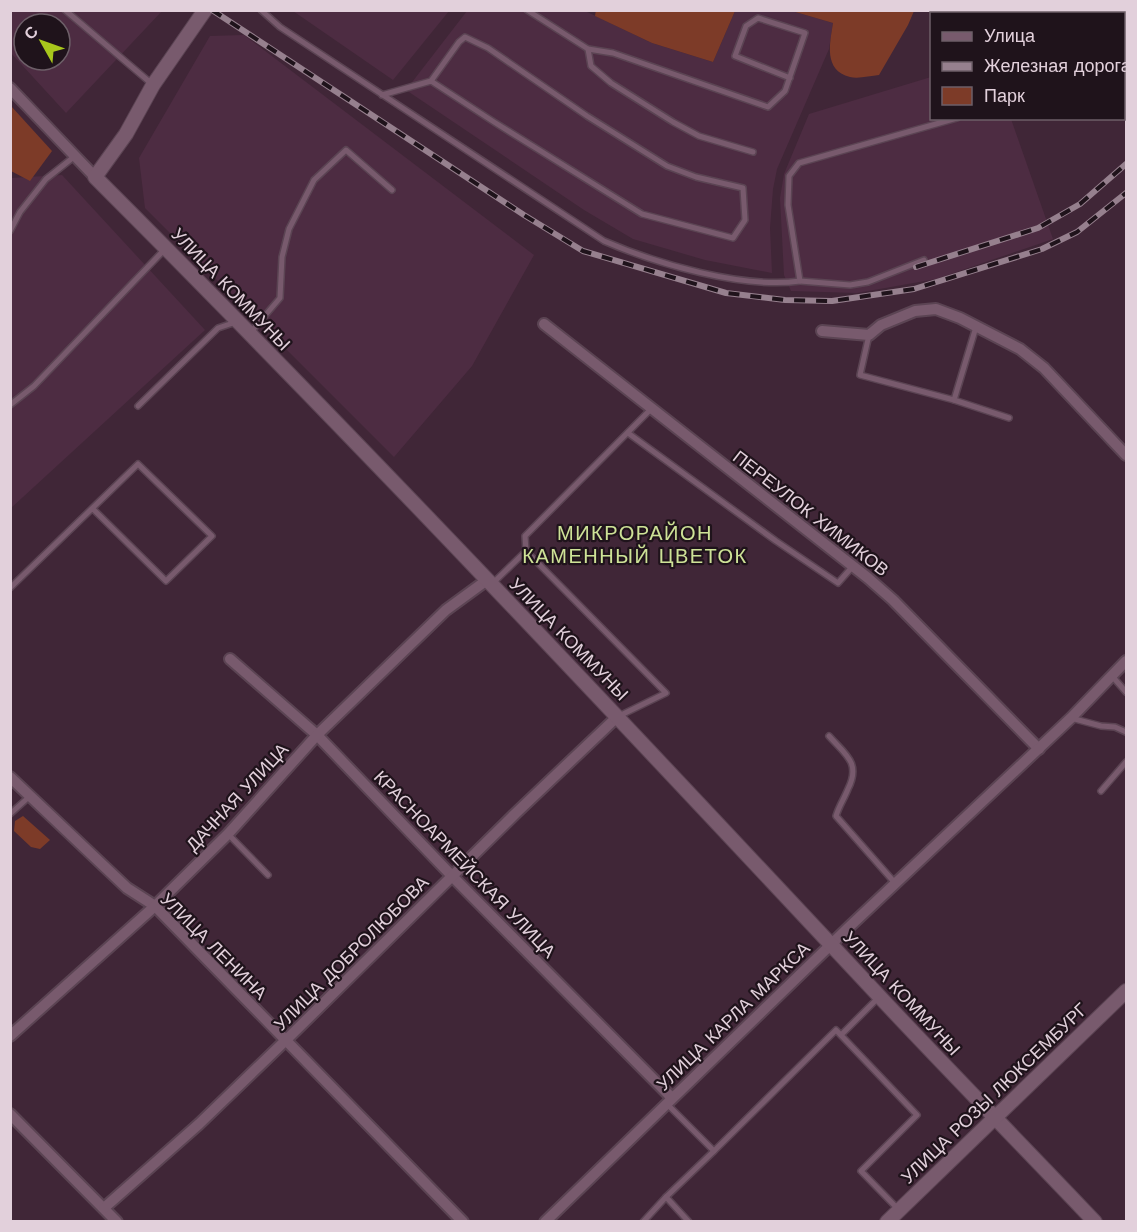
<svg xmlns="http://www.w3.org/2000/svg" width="1137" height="1232" viewBox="0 0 1137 1232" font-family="'Work Sans',sans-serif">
<rect width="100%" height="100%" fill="#402637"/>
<g fill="#4d2c42" fill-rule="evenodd">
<path d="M 11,11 L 162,11 L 66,113 L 11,53 ZM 24,24 L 60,24 L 60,60 L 24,60 Z"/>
<polygon points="293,11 449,11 393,80"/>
<polygon points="467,11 585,11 652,43 713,62 735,11 792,11 833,23 829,49 777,169 773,189 770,228 772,273 705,260 633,239 584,210 406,90"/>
<polygon points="244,35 534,255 472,366 394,457 145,208 139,158 210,36"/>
<polygon points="931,77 932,118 1011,119 1053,239 936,279 857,293 791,291 784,275 780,198 784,174 809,114"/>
<polygon points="62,175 205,330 11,508 11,178"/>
</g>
<g fill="#7d3b28">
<polygon points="596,10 735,10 735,11 713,62 652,43 595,16"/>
<path d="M 792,11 L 914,10 L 914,11 L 908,25 L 879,75 C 870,76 858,79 850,77 C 823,70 830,43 833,23 Z"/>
<polygon points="11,106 52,151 30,181 11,171"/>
<polygon points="23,816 50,840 40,849 31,847 14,831 15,821"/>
</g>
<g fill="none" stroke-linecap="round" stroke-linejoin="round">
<g stroke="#8d84ba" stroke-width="4">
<polyline points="984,14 985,10"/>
<polyline points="1031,14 1035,10"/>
</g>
<g stroke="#5b4453" stroke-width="8">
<g id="lane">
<polyline points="65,10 152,84"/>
<path d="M 261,10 L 280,27 L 604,241 C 657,264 743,289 800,281"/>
<polyline points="527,10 588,49 613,53 768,107 785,91 805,33 758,18 746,26 735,56 790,78"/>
<polyline points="588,49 591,66 611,83 673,122 699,136 753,152"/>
<polyline points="382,95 431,81 494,122 642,214 733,238 745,220 743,188 696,177 667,166 587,116 488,48 465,37 459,42 431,81"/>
<polyline points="10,231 20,212 46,179 75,156"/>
<polyline points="924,260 868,282 850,285 800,281 788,205 789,176 799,163 957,118"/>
<polyline points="251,332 280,298 282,257 289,229 314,180 346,150 392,190"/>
<polyline points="869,335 860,375 954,400 1009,418"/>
<polyline points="954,400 976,327"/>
<polyline points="10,405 34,386 165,249"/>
<polyline points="138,406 218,328 236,322"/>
<polyline points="628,433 776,541 838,583 853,566"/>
<polyline points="526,551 525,536 652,408"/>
<polyline points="492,584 526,551 666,693 619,716"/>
<polyline points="10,588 138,464 212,536 166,581 93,509"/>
<polyline points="1112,676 1126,692"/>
<polyline points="1071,718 1101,726 1115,727 1126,732"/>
<path d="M 829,736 C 846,755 861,763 848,789 C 844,799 839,806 836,816 L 895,883"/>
<polyline points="1101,791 1126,762"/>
<polyline points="10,814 30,796"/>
<polyline points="228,834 268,875"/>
<polyline points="841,1035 878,998"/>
<polyline points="667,1104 714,1151 666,1197 689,1222"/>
<polyline points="714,1151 836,1030 917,1115 861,1171 898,1209"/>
<polyline points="643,1222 666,1197"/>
</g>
</g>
<g stroke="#5b4453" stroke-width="14">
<g id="street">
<polyline points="10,88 95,177"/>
<polyline points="544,324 868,578 893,600 1039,749"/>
<polyline points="822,331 869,335 881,325 915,311 936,309 960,318 1020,349 1044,368 1126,455"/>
<polyline points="230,659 317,735 452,876 672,1098"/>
<polyline points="10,777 127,888 155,906 463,1222"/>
<polyline points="10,1036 155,906 228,834 317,735 446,610 487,580"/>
<polyline points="10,1114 117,1222"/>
<polyline points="104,1208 199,1124 285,1041 516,813 617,717"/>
<polyline points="545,1222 848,928 1071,718 1126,661"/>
</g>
</g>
<g stroke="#5b4453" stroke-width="16">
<g id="secondary">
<path d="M 205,10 L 153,85 L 126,134 L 95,177 C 362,444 621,720 879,996 C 950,1072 1023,1146 1095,1222"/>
<polyline points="887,1222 1126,991"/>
</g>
</g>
<use href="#lane" stroke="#785a6d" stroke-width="5"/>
<use href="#street" stroke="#785a6d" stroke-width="10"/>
<use href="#secondary" stroke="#785a6d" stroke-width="14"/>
<g stroke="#96808e" stroke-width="6">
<g id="rail">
<polyline points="212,10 524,215 583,251 726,293 785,300 832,301 914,289 1042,249 1077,232 1126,193"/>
<polyline points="1124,91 1126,89"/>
<polyline points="916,267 1038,228 1080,204 1126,164"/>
</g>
</g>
<use href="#rail" stroke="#1f131b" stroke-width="4" stroke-dasharray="11" stroke-linecap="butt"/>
</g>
<g text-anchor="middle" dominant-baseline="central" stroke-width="4.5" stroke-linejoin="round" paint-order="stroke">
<g font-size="18" fill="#e2d0db" stroke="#1f131b">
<text transform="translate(231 289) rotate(46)">УЛИЦА КОММУНЫ</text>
<text transform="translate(811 513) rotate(38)">ПЕРЕУЛОК ХИМИКОВ</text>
<text transform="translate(569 639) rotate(46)">УЛИЦА КОММУНЫ</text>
<text transform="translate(237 797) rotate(-47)">ДАЧНАЯ УЛИЦА</text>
<text transform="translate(465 864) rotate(46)">КРАСНОАРМЕЙСКАЯ УЛИЦА</text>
<text transform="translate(214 946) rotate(45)">УЛИЦА ЛЕНИНА</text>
<text transform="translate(351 953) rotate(-45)">УЛИЦА ДОБРОЛЮБОВА</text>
<text transform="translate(902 993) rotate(47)">УЛИЦА КОММУНЫ</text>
<text transform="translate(733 1016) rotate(-44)">УЛИЦА КАРЛА МАРКСА</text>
<text transform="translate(994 1093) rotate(-44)">УЛИЦА РОЗЫ ЛЮКСЕМБУРГ</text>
</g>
<g font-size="20" letter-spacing="1.5" fill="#cee297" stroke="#1f131b">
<text x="635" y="533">МИКРОРАЙОН<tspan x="635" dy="23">КАМЕННЫЙ ЦВЕТОК</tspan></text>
</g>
</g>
<rect width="1137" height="1232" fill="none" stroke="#e2d0db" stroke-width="24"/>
<rect x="930" y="12" width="195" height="108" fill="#1f131b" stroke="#6d5f68" stroke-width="1.5"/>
<rect x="942" y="32" width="30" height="9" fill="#785a6d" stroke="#6d5f68" stroke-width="1.5"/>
<text x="984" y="42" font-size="18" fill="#e2d0db">Улица</text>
<rect x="942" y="62" width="30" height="9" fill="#96808e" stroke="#6d5f68" stroke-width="1.5"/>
<text x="984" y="72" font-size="18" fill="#e2d0db">Железная дорога</text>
<rect x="942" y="87" width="30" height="18" fill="#7d3b28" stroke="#6d5f68" stroke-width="1.5"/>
<text x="984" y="102" font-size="18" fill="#e2d0db">Парк</text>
<g transform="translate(42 42) rotate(310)"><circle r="28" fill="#1f131b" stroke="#6d5f68" stroke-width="1.5"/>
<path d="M0-4.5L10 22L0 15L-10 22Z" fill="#a8c71c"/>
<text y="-9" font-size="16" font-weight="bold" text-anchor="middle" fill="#e2d0db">С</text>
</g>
</svg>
